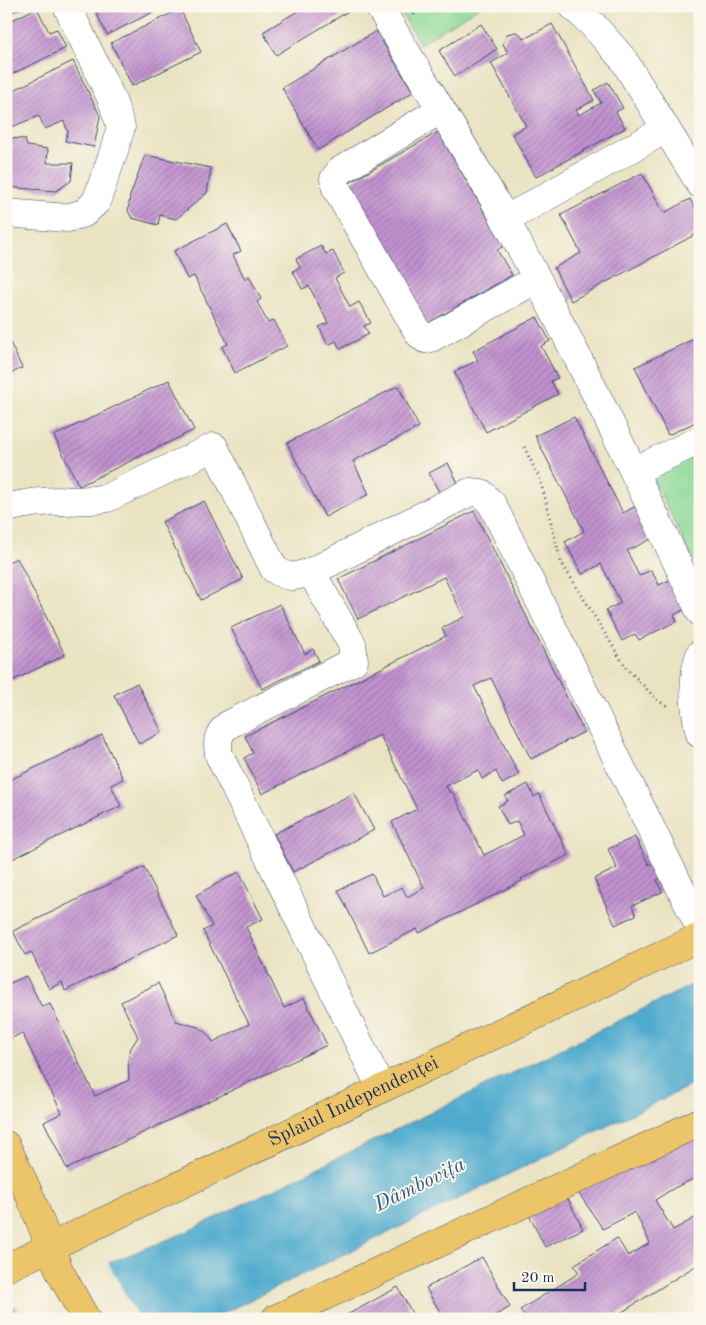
<svg xmlns="http://www.w3.org/2000/svg" width="706" height="1325" viewBox="0 0 706 1325" font-family="'Old Standard TT',serif">
<defs>
<pattern id="building-hatch" width="6" height="6" patternUnits="userSpaceOnUse" patternTransform="scale(1.25)"><rect width="6" height="6" fill="#c192cf"/><path d="M-1 1l2-2M0 6l6-6M5 7l2-2" fill="none" stroke="#9c78ab"/></pattern>
</defs>
<rect width="100%" height="100%" fill="#fbf7ec"/>
<filter id="ink" filterUnits="userSpaceOnUse"><feTurbulence type="fractalNoise" baseFrequency=".02" numOctaves="2"/><feDisplacementMap in="SourceGraphic" scale="10" xChannelSelector="R" yChannelSelector="G"/><feConvolveMatrix kernelMatrix="1 2 1 2 8 2 1 2 1" color-interpolation-filters="sRGB"/></filter>
<filter id="wash" filterUnits="userSpaceOnUse"><feTurbulence type="fractalNoise" baseFrequency=".0096" numOctaves="4" result="noise"/><feDisplacementMap in="SourceGraphic" scale="20" xChannelSelector="R" yChannelSelector="G"/><feGaussianBlur stdDeviation="1.12" result="paint"/><feColorMatrix in="noise" values="0 0 0 0 0 0 0 0 0 0 0 0 0 0 0 0 0 1.4 0 .05"/><feComposite in="paint" operator="in"/></filter>
<g filter="url(#wash)">
<rect width="100%" height="100%" fill="#eae3c2"/>
<g fill="#8cd997" stroke="#54847a">
<polygon points="397,6 481,6 420,44"/>
<polygon points="700,453 700,576 652,476"/>
</g>
<polygon fill="#50abce" stroke="#366d96" points="700,981 700,1081 246,1302 210,1319 6,1319 6,1310 108,1263 184,1233"/>
<polygon fill="#eae3c2" points="107,1261 139,1319 24,1319 14,1303"/>
<g id="blocks">
<g fill="url(#building-hatch)">
<polygon points="6,6 26,6 6,15"/>
<polygon points="93,6 165,6 107,35"/>
<polygon points="306,6 357,6 276,55 263,32"/>
<polygon points="37,8 49,32 57,29 66,48 6,77 6,23"/>
<polygon points="180,9 201,52 132,86 111,43"/>
<polygon points="481,24 497,49 455,76 439,51"/>
<polygon points="552,24 594,100 576,110 579,115 601,103 594,90 608,82 623,108 616,112 625,128 536,177 512,134 526,126 491,63 508,53 503,44 507,34 515,32 519,33 524,39"/>
<polygon points="376,31 413,92 318,150 282,88"/>
<polygon points="73,61 100,116 94,147 65,141 68,132 64,121 45,129 39,116 6,129 6,94"/>
<polygon points="438,132 504,246 497,250 512,275 423,326 342,187"/>
<polygon points="6,138 25,139 27,146 48,149 47,163 73,163 71,181 56,191 6,187"/>
<polygon points="145,155 211,168 207,193 176,219 160,215 158,225 132,218 128,211 130,196"/>
<polygon points="642,173 664,213 690,199 700,217 700,232 571,301 554,268 581,253 561,215"/>
<polygon points="227,224 241,251 233,255 245,279 249,276 261,299 257,302 268,323 274,320 287,346 235,373 222,347 228,344 194,276 187,279 174,251"/>
<polygon points="321,246 326,254 333,251 344,273 335,278 350,307 359,302 371,323 364,326 369,334 340,349 336,341 328,345 319,327 328,323 309,286 302,289 293,271 300,267 296,259"/>
<polygon points="537,317 550,341 541,346 558,378 551,381 558,394 486,432 454,372 478,360 473,351"/>
<polygon points="6,334 22,368 6,376"/>
<polygon points="700,336 700,420 668,435 635,367"/>
<polygon points="169,380 194,430 79,486 54,436"/>
<polygon points="398,386 419,427 353,461 369,494 325,517 287,443"/>
<polygon points="574,417 623,513 638,505 655,537 627,551 639,576 651,570 659,585 672,579 687,608 674,615 677,621 639,640 635,634 622,641 606,610 621,603 601,564 582,574 565,542 584,531 535,436"/>
<polygon points="448,463 458,483 439,492 429,473"/>
<polygon points="204,501 243,579 201,600 162,522"/>
<polygon points="474,511 584,732 531,759 491,678 474,686 519,775 502,784 496,771 482,779 478,770 446,786 450,793 452,791 484,855 524,835 517,821 508,825 498,806 508,801 505,796 528,784 534,797 539,794 569,855 521,879 522,881 419,933 417,929 369,953 338,890 372,874 383,896 402,887 407,897 424,888 392,822 417,809 380,735 262,794 244,758 253,753 245,736 446,636 442,628 464,617 444,577 358,619 338,579"/>
<polygon points="17,558 65,655 12,681 6,670 6,563"/>
<polygon points="280,604 305,654 313,649 319,661 262,689 231,628"/>
<polygon points="137,683 162,732 139,744 114,695"/>
<polygon points="102,735 123,779 111,785 121,806 6,862 6,782"/>
<polygon points="354,793 374,830 293,872 274,834"/>
<polygon points="635,837 649,865 656,862 664,877 657,880 662,892 632,906 636,915 615,925 594,879 617,868 608,849"/>
<polygon points="144,867 178,935 65,991 62,982 49,989 31,952 25,955 13,931"/>
<polygon points="239,872 263,919 246,927 284,1008 304,998 327,1045 67,1169 44,1122 62,1113 22,1033 6,1041 6,985 26,976 42,1007 50,1004 95,1096 129,1080 128,1060 131,1048 138,1037 121,1002 158,983 176,1021 198,1027 206,1032 213,1042 249,1024 203,931 212,926 196,895"/>
<polygon points="700,1134 700,1176 674,1188 655,1200 673,1230 700,1215 700,1263 611,1319 520,1319 525,1316 520,1310 579,1273 574,1265 617,1238 628,1256 650,1243 635,1212 603,1229 578,1192"/>
<polygon points="567,1197 583,1229 545,1247 529,1215"/>
<polygon points="482,1257 510,1307 489,1319 444,1319 426,1288"/>
<polygon points="398,1287 415,1319 339,1319 360,1308"/>
</g>
</g>
</g>
<g filter="url(#ink)">
<use href="#blocks" fill-opacity="0" stroke="#3a4a6d" stroke-width="1"/>
<g fill="none" stroke-linecap="round" stroke-linejoin="round">
<g stroke="#3a4a6d" stroke-width="29">
<g id="minor">
<path d="M 379,6 C 421,78 466,148 506,221 C 576,349 639,480 700,612"/>
<polyline points="573,6 594,26 623,59 700,184"/>
<polyline points="440,110 340,171 334,179 336,188 419,334 425,339 431,338 537,279"/>
<polyline points="6,213 67,218 84,213 96,202 113,154 121,127 112,100 67,6"/>
<polyline points="505,220 666,129"/>
<polyline points="634,471 700,440"/>
<path d="M 6,509 C 39,497 74,504 107,498 L 214,447 L 274,569 C 288,579 295,577 311,572 L 470,492 L 481,493 L 492,504 L 700,928"/>
<path d="M 311,572 L 352,644 L 354,661 L 228,725 C 217,734 217,742 219,755 L 381,1088"/>
<path d="M 700,654 C 691,681 694,707 700,734"/>
</g>
</g>
<g stroke="#3a4a6d" stroke-width="29">
<g id="major">
<polyline points="6,1145 30,1196 60,1272 86,1319"/>
<path id="s1" d="M 6,1268 L 700,937"/>
<polyline points="275,1319 700,1122"/>
</g>
</g>
<g stroke="#3a4a6d" stroke-width="3" stroke-dasharray="1 4" stroke-linecap="butt">
<polyline points="414,15 416,6"/>
<polyline points="524,447 540,479 561,562 625,666 657,700 669,707"/>
</g>
<use href="#minor" stroke="#fff" stroke-width="28"/>
<use href="#major" stroke="#edc569" stroke-width="28"/>
</g>
</g>
<g text-anchor="middle" dominant-baseline="central" stroke-width="4" stroke-linejoin="round" paint-order="stroke">
<g font-size="20" fill="#1b2f5e" stroke="#fbf7ec">
<text stroke="none"><textPath href="#s1" startOffset="385">Splaiul Independenței</textPath></text>
</g>
<g font-size="21" font-style="italic" fill="#2e5a85" stroke="#fbf7ec">
<text transform="translate(420 1185) rotate(-26)">Dâmbovița</text>
</g>
</g>
<rect width="706" height="1325" fill="none" stroke="#fbf7ec" stroke-width="25"/>
<path d="M514 1282v8h71v-8" fill="none" stroke="#1b2f5e" stroke-width="2.5"/>
<text x="521" y="1282" font-size="15" fill="#1b2f5e" stroke="#fbf7ec" stroke-width="4" paint-order="stroke">20 m</text>
</svg>
